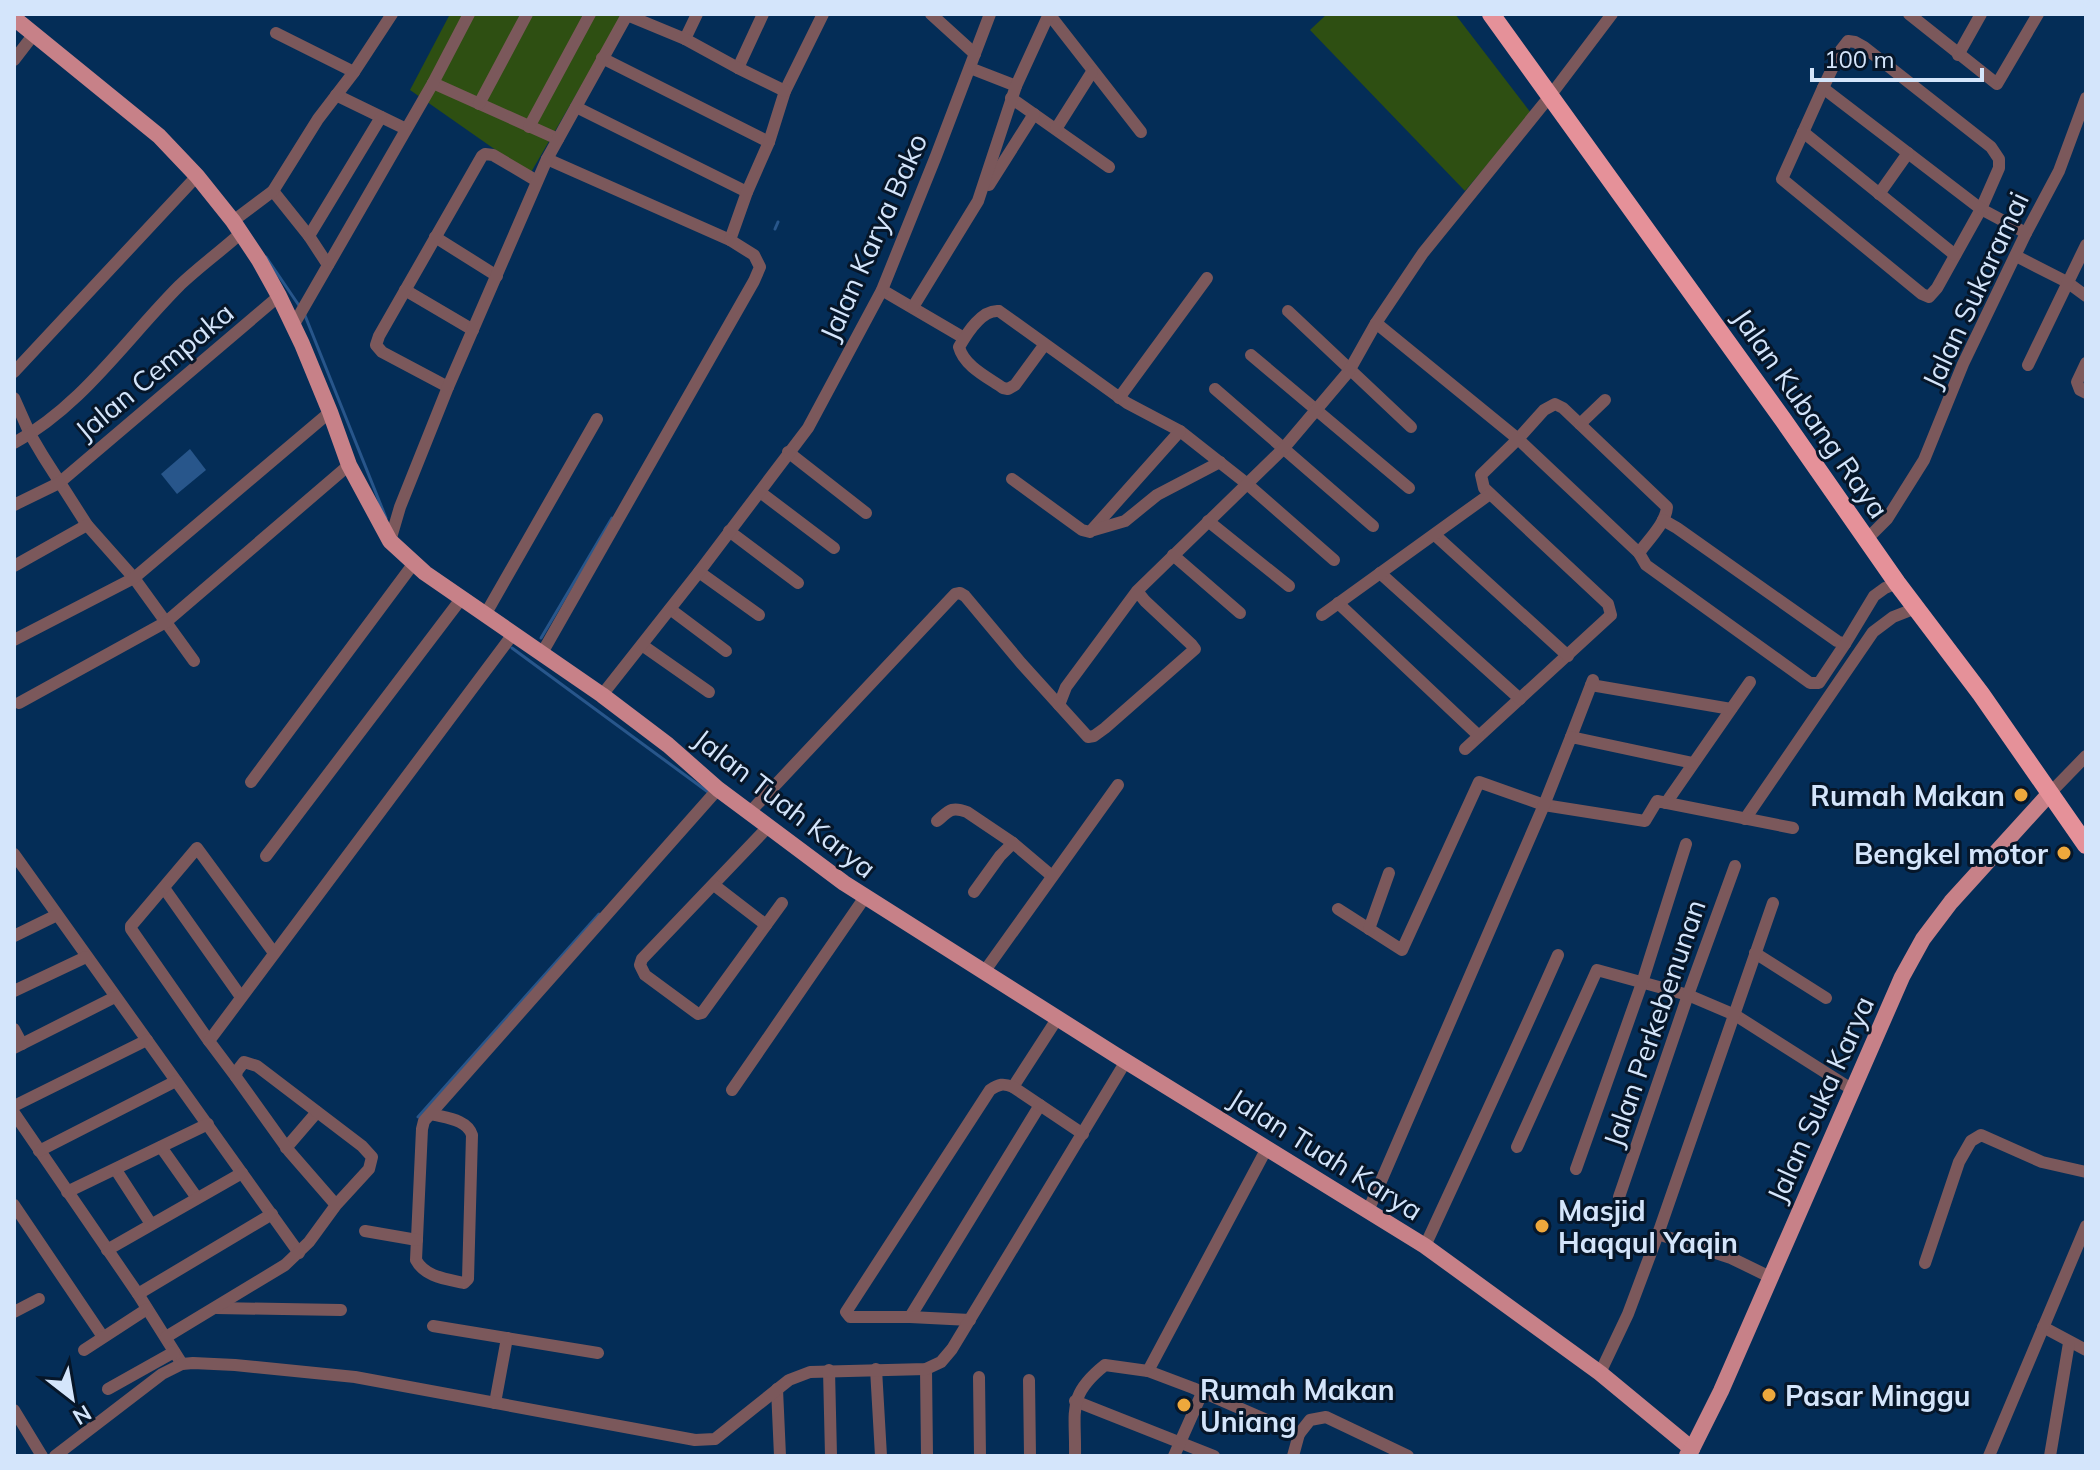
<svg xmlns="http://www.w3.org/2000/svg" width="2100" height="1470" viewBox="0 0 2100 1470" font-family="Mulish,sans-serif">
<rect width="100%" height="100%" fill="#042d57"/>
<g fill="#2e4f12">
<polygon points="450,14 623,14 530,174 410,90"/>
<polygon points="1327,14 1455,14 1531,113 1465,191 1310,30"/>
</g>
<polygon fill="#28568b" points="190,449 206,470 177,494 161,474"/>
<g fill="none" stroke-linecap="round" stroke-linejoin="round">
<g stroke="#28568b" stroke-width="3">
<polyline points="775,229 778,222"/>
<polyline points="266,257 300,307"/>
<polyline points="304,313 386,518"/>
<polyline points="541,638 612,518"/>
<polyline points="512,648 708,792"/>
<polyline points="418,1117 599,914"/>
</g>
<g stroke="#7b585b" stroke-width="12">
<polyline points="931,14 975,54"/>
<polyline points="1049,14 1141,132"/>
<polyline points="1909,14 1997,84 2038,14"/>
<polyline points="276,33 354,72"/>
<polyline points="685,39 697,14"/>
<polygon points="1848,41 1855,42 1864,47 1991,147 1999,159 1999,168 1981,209 1937,288 1929,297 1922,294 1782,179 1823,88 1841,50"/>
<polyline points="1958,55 1981,14"/>
<polyline points="602,58 769,142"/>
<polyline points="14,60 34,34"/>
<polyline points="738,68 763,14"/>
<polyline points="970,68 1016,86"/>
<polyline points="433,83 558,139"/>
<polyline points="1823,88 1981,209 2026,233"/>
<polyline points="336,95 406,129"/>
<polyline points="1011,98 1109,167"/>
<polyline points="479,104 527,14"/>
<polyline points="576,107 747,192"/>
<polyline points="529,127 590,14"/>
<polyline points="1056,129 1092,72"/>
<polyline points="1803,132 1955,255"/>
<polyline points="547,159 730,240 747,192 769,142 785,91 823,14"/>
<polyline points="989,185 1034,114"/>
<polyline points="273,191 309,236 328,265"/>
<polyline points="1879,194 1908,153"/>
<polyline points="233,221 273,191 318,119 354,72 392,14"/>
<polyline points="309,236 381,117"/>
<polyline points="435,237 497,276"/>
<polyline points="2016,256 2067,282 2086,296"/>
<polyline points="405,290 473,330"/>
<polyline points="882,290 964,338"/>
<polyline points="913,307 978,201 1016,86 1049,14"/>
<polyline points="1288,311 1411,427"/>
<path d="M 1376,323 L 1518,439 L 1639,553 C 1648,540 1666,523 1667,507 L 1563,408 L 1555,404 L 1544,410 L 1518,439 L 1481,475 L 1484,488 L 1608,604 L 1611,615 L 1465,749"/>
<polyline points="293,326 433,83 469,14"/>
<path d="M 1045,344 L 1015,385 L 1008,389 L 1003,388 C 987,377 964,366 959,347 C 967,333 982,309 999,311 L 1127,403 L 1180,431 L 1246,483 L 1334,560"/>
<polyline points="1251,355 1409,488"/>
<polyline points="2086,363 2077,382 2080,390 2086,393"/>
<polyline points="2028,365 2086,245"/>
<polyline points="14,372 197,176"/>
<polyline points="448,387 382,352 376,345 379,336 482,156 485,154 493,155 537,181"/>
<polyline points="1215,389 1373,526"/>
<polyline points="14,398 30,434 43,456 87,525 134,578 194,661"/>
<polyline points="1119,398 1207,278"/>
<polyline points="1580,424 1605,400"/>
<path d="M 14,443 C 82,406 126,339 180,285 C 199,267 221,251 241,233"/>
<polyline points="788,452 866,513"/>
<polyline points="1012,479 1082,530 1090,532 1180,431"/>
<polyline points="760,492 834,548"/>
<polyline points="14,505 59,483 279,296"/>
<polyline points="1663,520 1677,528 1837,641 1845,644 1874,596 1885,588 1897,583"/>
<polyline points="1208,521 1289,586"/>
<polyline points="1094,530 1125,521 1157,495 1220,462"/>
<polyline points="729,531 798,583"/>
<polyline points="1435,535 1568,656"/>
<polyline points="1866,540 1887,519 1924,460 1963,364 2026,233 2059,171 2086,98"/>
<polyline points="390,541 400,507 448,387 547,159 627,15 685,39 738,68 785,91"/>
<polyline points="1639,553 1646,565 1810,683 1819,683 1845,644"/>
<polyline points="1173,555 1240,613"/>
<polyline points="14,566 87,525"/>
<polyline points="699,572 759,615"/>
<polyline points="1380,573 1520,699"/>
<polyline points="1137,591 1145,601 1192,645 1195,649 1105,728 1094,736 1088,737 1059,705 1066,687 1137,591 1283,449 1349,371 1376,323 1423,253 1550,96 1612,14"/>
<polyline points="1338,603 1479,736"/>
<polyline points="670,609 726,651"/>
<polyline points="485,615 597,419"/>
<polyline points="1322,615 1490,494"/>
<polyline points="14,640 134,578 330,412"/>
<polyline points="642,645 709,692"/>
<polyline points="542,653 754,281 760,267 754,255 730,240"/>
<polyline points="1591,685 1731,709"/>
<polyline points="602,695 699,572 808,428 882,290 936,156 990,14"/>
<polyline points="19,703 166,622 349,465"/>
<polyline points="1571,737 1593,680"/>
<polyline points="251,782 414,563"/>
<polyline points="2050,793 2086,756"/>
<polyline points="1666,803 1750,682"/>
<polyline points="749,813 955,594 960,593 965,596 1021,663 1059,705"/>
<polyline points="1745,819 1873,632 1893,617 1916,608"/>
<path d="M 937,821 C 949,811 951,806 967,812 L 1013,843"/>
<polyline points="768,827 642,959 640,965 645,975 698,1014 702,1013 782,903"/>
<polyline points="14,854 299,1253"/>
<polyline points="266,856 461,599"/>
<polyline points="714,885 766,925"/>
<polyline points="164,888 241,997"/>
<polyline points="974,892 1000,856 1013,843 1052,876"/>
<polyline points="1338,909 1402,950 1479,782 1544,805 1645,821 1657,801 1793,828"/>
<polyline points="1369,929 1389,873"/>
<polyline points="14,936 57,915"/>
<polyline points="1755,953 1826,998"/>
<polyline points="984,972 1118,785"/>
<polyline points="14,991 86,957"/>
<polyline points="14,1029 22,1044"/>
<polyline points="209,1041 131,929 131,926 197,848 274,953"/>
<polyline points="14,1048 115,997"/>
<polyline points="236,1077 209,1041 513,634"/>
<polyline points="1013,1087 1057,1019"/>
<polyline points="732,1090 865,897"/>
<polyline points="14,1106 147,1040"/>
<polyline points="14,1113 138,1294 182,1364"/>
<path d="M 431,1114 C 445,1118 467,1119 472,1135 L 468,1279 L 464,1283 C 447,1279 425,1277 416,1260 L 422,1129 L 424,1121 L 718,789"/>
<polyline points="161,1147 197,1198"/>
<polyline points="1517,1147 1597,970 1688,995 1735,1015 1853,1090"/>
<polyline points="286,1148 317,1112"/>
<polyline points="39,1151 176,1081"/>
<polyline points="1576,1169 1642,983 1686,844"/>
<polyline points="116,1170 151,1224"/>
<polyline points="67,1192 208,1124"/>
<polyline points="1619,1197 1688,995 1735,866"/>
<polyline points="14,1205 103,1337"/>
<polyline points="1368,1211 1544,805 1571,737 1693,763"/>
<polyline points="365,1231 417,1240"/>
<polyline points="1658,1234 1731,1258 1770,1277"/>
<path d="M 1425,1246 C 1470,1149 1515,1052 1558,955"/>
<polyline points="107,1250 242,1173"/>
<polyline points="1925,1263 1959,1162 1971,1141 1981,1135 2042,1162 2086,1172"/>
<polyline points="138,1294 272,1214"/>
<polyline points="216,1308 341,1310"/>
<polyline points="14,1312 39,1299"/>
<polyline points="910,1317 1040,1105"/>
<path d="M 970,1320 L 910,1317 L 850,1317 L 846,1312 L 990,1090 C 999,1084 1003,1083 1013,1087 L 1083,1134"/>
<polyline points="433,1326 598,1353"/>
<polyline points="2043,1327 2086,1350"/>
<polyline points="166,1337 285,1265 309,1242 336,1205 369,1169 372,1157 362,1146 257,1066 244,1062 237,1071 236,1077 289,1151 336,1205"/>
<polyline points="84,1350 147,1309"/>
<polyline points="876,1369 881,1456"/>
<polyline points="926,1369 927,1456"/>
<polyline points="829,1370 831,1456"/>
<polyline points="1148,1371 1267,1148"/>
<polyline points="1600,1373 1628,1314 1658,1234 1773,903"/>
<polyline points="979,1377 980,1456"/>
<polyline points="1029,1380 1030,1456"/>
<polyline points="108,1389 174,1352"/>
<polyline points="777,1389 780,1456"/>
<polyline points="1075,1401 1214,1456"/>
<polyline points="495,1403 507,1338"/>
<polyline points="14,1410 42,1456"/>
<polyline points="55,1456 162,1374 182,1364 193,1363 235,1365 355,1377 695,1440 715,1439 789,1380 810,1372 926,1369 941,1362 952,1349 1126,1061"/>
<path d="M 1075,1456 C 1076,1411 1066,1396 1105,1365 L 1148,1371 L 1193,1388 L 1299,1434 L 1310,1420 L 1326,1417 L 1408,1456"/>
<polyline points="1174,1456 1202,1393"/>
<polyline points="1293,1456 1299,1434"/>
<polyline points="1989,1456 2086,1226"/>
<polyline points="2050,1456 2069,1343"/>
</g>
<g stroke="#c78188" stroke-width="16">
<polyline points="14,18 159,136 197,176 233,221 259,260 279,296 302,344 330,412 349,465 390,541 425,573 602,695 668,745 718,789 844,883 1114,1054 1425,1246 1600,1373 1692,1449"/>
<polyline points="1687,1455 1692,1449 1721,1391 1902,977 1923,939 1951,902 2050,793"/>
</g>
<polyline stroke="#e59199" stroke-width="18" points="1491,14 1784,421 1897,583 1981,694 2086,845"/>
</g>
<g fill="#eea83c" stroke="#061629" stroke-width="3">
<circle cx="2021" cy="795" r="8"/>
<circle cx="2064" cy="853" r="8"/>
<circle cx="1542" cy="1226" r="8"/>
<circle cx="1769" cy="1395" r="8"/>
<circle cx="1184" cy="1405" r="8"/>
</g>
<g text-anchor="middle" dominant-baseline="central" stroke-width="6" stroke-linejoin="round" paint-order="stroke">
<g font-size="28" fill="#d4e5fb" stroke="#061629">
<text transform="translate(873 237) rotate(-66)">Jalan Karya Bako</text>
<text transform="translate(1975 290) rotate(-65)">Jalan Sukaramai</text>
<text transform="translate(154 371) rotate(-40)">Jalan Cempaka</text>
<text transform="translate(1811 413) rotate(55)">Jalan Kubang Raya</text>
<text transform="translate(785 803) rotate(38)">Jalan Tuah Karya</text>
<text transform="translate(1654 1023) rotate(-71)">Jalan Perkebenunan</text>
<text transform="translate(1820 1099) rotate(-66)">Jalan Suka Karya</text>
<text transform="translate(1326 1154) rotate(32)">Jalan Tuah Karya</text>
</g>
<g font-size="28" font-weight="bold" fill="#d4e5fb" stroke="#061629" text-anchor="start">
<text x="2005" y="795" text-anchor="end">Rumah Makan</text>
<text x="2048" y="853" text-anchor="end">Bengkel motor</text>
<text x="1558" y="1210">Masjid<tspan x="1558" dy="32">Haqqul Yaqin</tspan></text>
<text x="1200" y="1389">Rumah Makan<tspan x="1200" dy="32">Uniang</tspan></text>
<text x="1785" y="1395">Pasar Minggu</text>
</g>
</g>
<rect width="2100" height="1470" fill="none" stroke="#d4e5fb" stroke-width="32"/>
<g transform="translate(72 1398) rotate(149)" stroke="#061629" stroke-width="6" paint-order="stroke">
<path d="M0-6L14 30L0 20L-14 30Z" fill="#d4e5fb"/>
<text y="-12" font-size="22" font-weight="bold" text-anchor="middle" fill="#d4e5fb">N</text>
</g>
<path d="M1812 68v12h170v-12" fill="none" stroke="#d4e5fb" stroke-width="4"/>
<text x="1824" y="68" font-size="24" fill="#d4e5fb" stroke="#061629" stroke-width="6" paint-order="stroke">100 m</text>
</svg>
